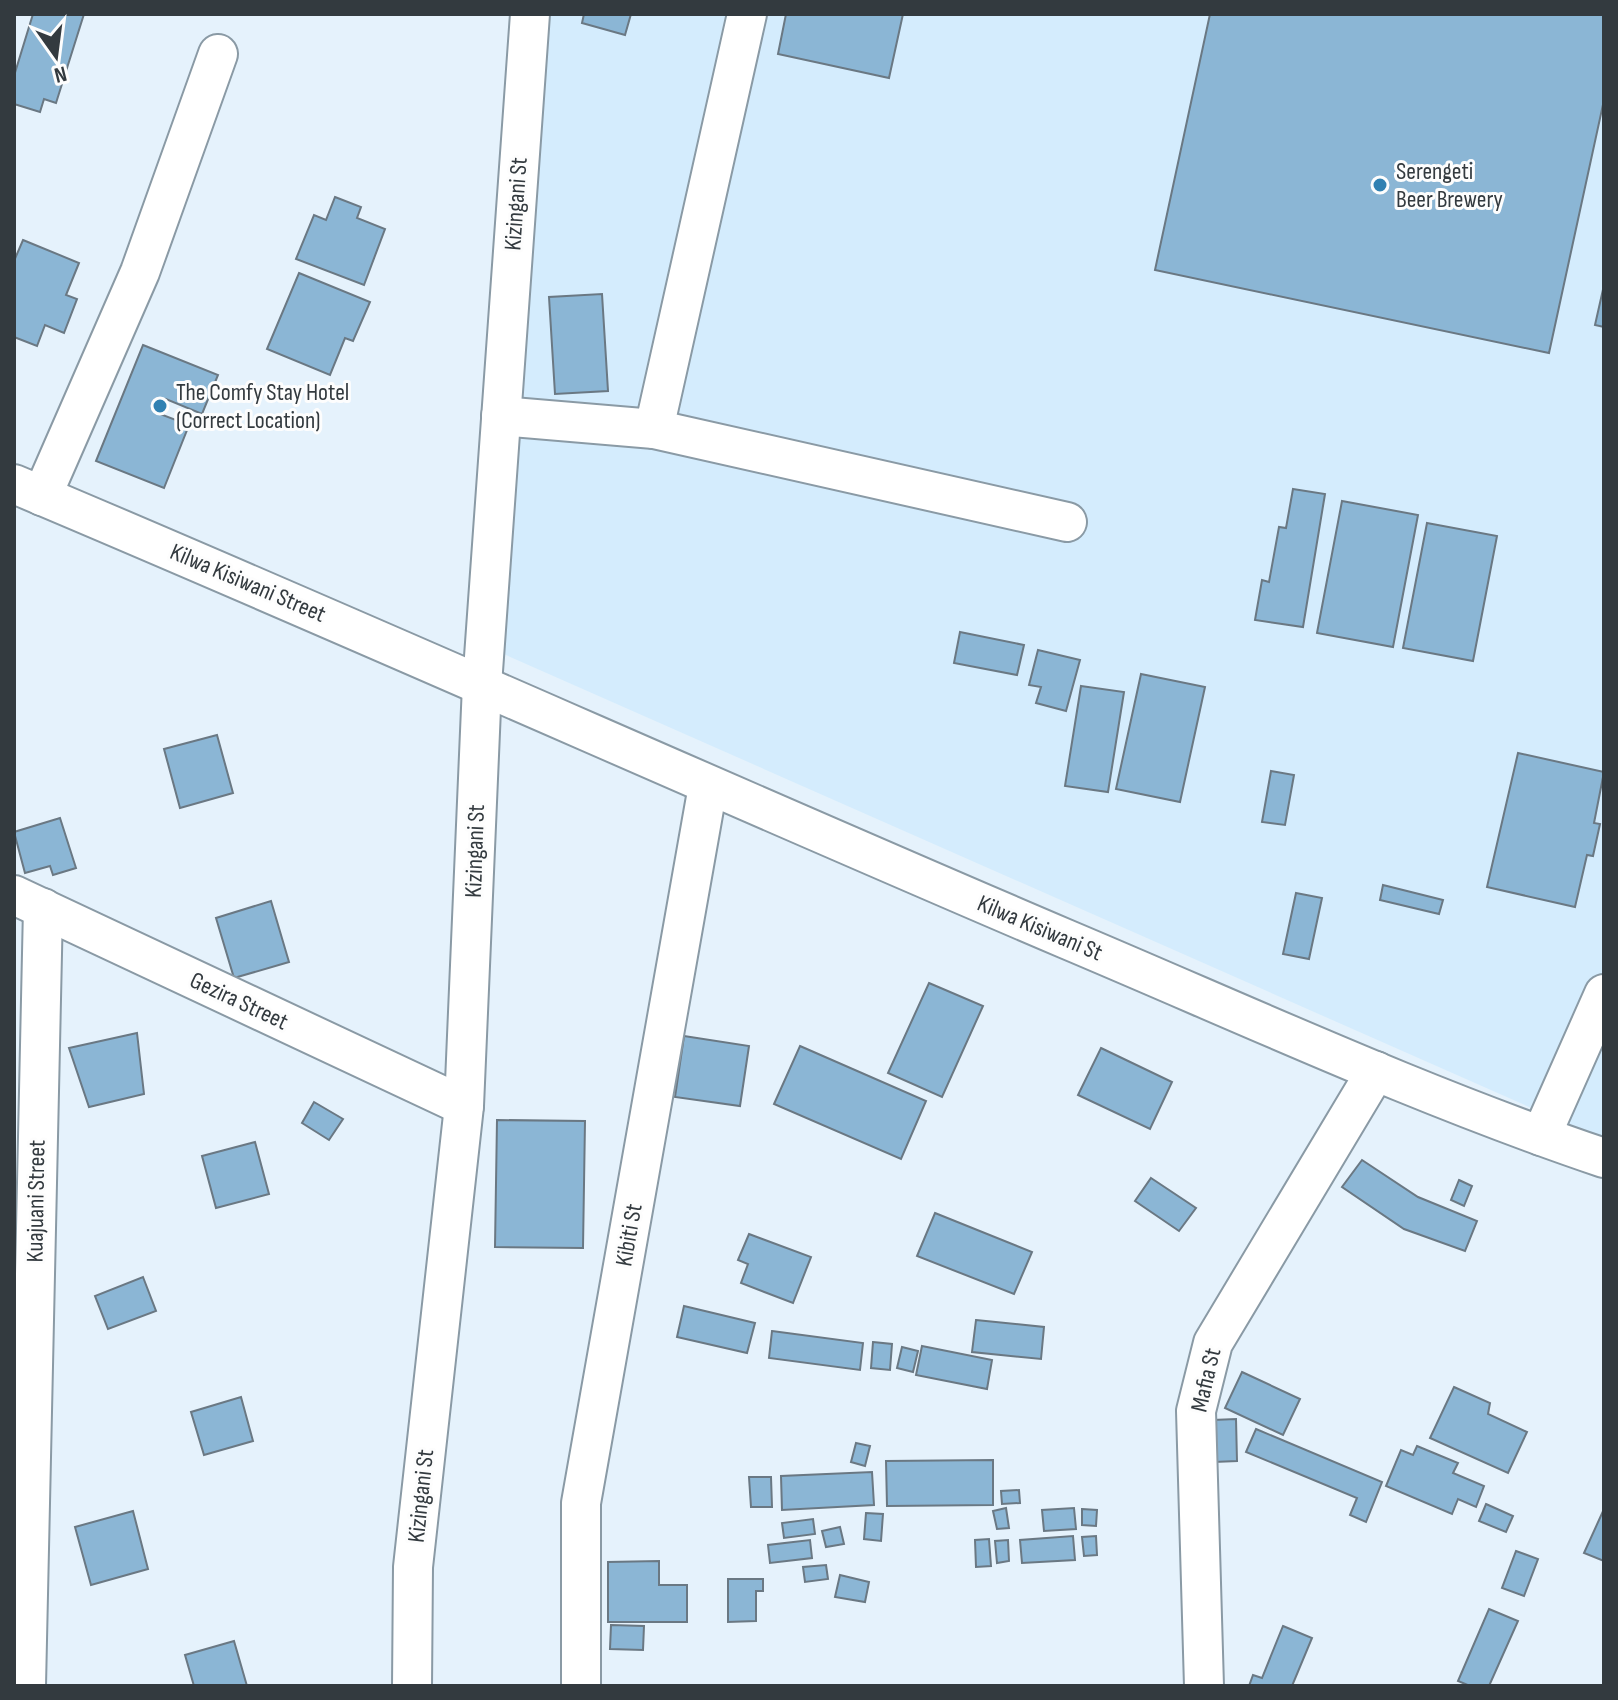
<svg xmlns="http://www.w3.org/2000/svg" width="1618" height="1700" viewBox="0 0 1618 1700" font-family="'Sofia Sans Condensed',sans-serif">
<rect width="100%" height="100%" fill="#e5f2fc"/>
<polygon fill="#d4ecfd" points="541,14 1604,14 1604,1140 490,648"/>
<g fill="#8bb6d5" stroke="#6a7883" stroke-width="2">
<polygon points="33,14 84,14 56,103 44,99 40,112 14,104 14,76"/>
<polygon points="584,14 631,14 625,35 582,23"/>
<polygon points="786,14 903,14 889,78 778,54"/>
<polygon points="1210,14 1604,14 1604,100 1549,353 1155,270"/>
<polygon points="335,197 361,207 357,218 385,229 364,285 296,259 314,215 326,220"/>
<polygon points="23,240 79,263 66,295 77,299 64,333 45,325 37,346 14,337 14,261"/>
<polygon points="299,273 370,302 353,341 345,338 330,375 267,349"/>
<polygon points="1604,285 1604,327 1595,325"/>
<polygon points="602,294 608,391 555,394 549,297"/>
<polygon points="143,345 218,375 202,414 166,399 160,414 189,425 164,488 96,461"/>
<polygon points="1293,489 1325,494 1303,627 1255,620 1262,580 1269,582 1279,527 1286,528"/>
<polygon points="1342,501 1418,515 1393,647 1317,633"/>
<polygon points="1427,523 1497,536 1473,661 1403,648"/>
<polygon points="960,632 1024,645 1017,675 954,663"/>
<polygon points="1038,650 1080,660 1066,711 1036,703 1041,687 1029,685"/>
<polygon points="1141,674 1205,687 1180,802 1116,789"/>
<polygon points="1081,686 1124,692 1108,792 1065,786"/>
<polygon points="217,735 233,793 180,808 164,749"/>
<polygon points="1518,753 1604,772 1594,823 1600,824 1593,856 1587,855 1575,907 1487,887"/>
<polygon points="1271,771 1294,775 1285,825 1262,822"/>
<polygon points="60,818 76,868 53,875 50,866 25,873 14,832"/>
<polygon points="1383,885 1443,900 1439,914 1380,900"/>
<polygon points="1296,893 1322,898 1309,959 1283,954"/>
<polygon points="271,901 289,962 234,978 216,918"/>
<polygon points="929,983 983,1006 942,1097 888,1073"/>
<polygon points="137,1033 144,1094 89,1107 69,1048"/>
<polygon points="684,1036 749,1046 740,1106 675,1097"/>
<polygon points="800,1046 926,1101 901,1159 774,1104"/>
<polygon points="1101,1048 1172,1082 1150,1129 1078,1095"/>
<polygon points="314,1102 343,1119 329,1140 302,1123"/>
<polygon points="497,1120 585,1121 583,1248 495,1247"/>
<polygon points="255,1142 269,1194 216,1208 202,1156"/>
<polygon points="1362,1160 1418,1197 1477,1221 1465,1251 1404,1229 1342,1187"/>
<polygon points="1151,1178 1196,1208 1179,1231 1135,1201"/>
<polygon points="1459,1180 1472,1186 1464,1206 1451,1200"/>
<polygon points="935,1213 1032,1252 1014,1294 917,1256"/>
<polygon points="749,1234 811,1257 793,1303 741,1283 748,1264 738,1260"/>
<polygon points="143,1277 156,1311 108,1329 95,1296"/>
<polygon points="684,1306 755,1323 747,1353 677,1337"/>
<polygon points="976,1320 1044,1327 1041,1359 972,1352"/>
<polygon points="772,1331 863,1343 860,1370 769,1358"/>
<polygon points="873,1342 892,1344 890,1370 871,1368"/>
<polygon points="922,1346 992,1360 987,1389 916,1375"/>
<polygon points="902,1347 918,1351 913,1372 897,1368"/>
<polygon points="1242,1372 1300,1399 1283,1435 1225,1408"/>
<polygon points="1454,1387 1490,1403 1488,1414 1527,1432 1508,1473 1430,1438"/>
<polygon points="241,1397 253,1441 204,1455 191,1412"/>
<polygon points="1236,1419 1237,1461 1214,1462 1213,1420"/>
<polygon points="1256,1429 1382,1482 1366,1522 1350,1515 1357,1498 1246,1452"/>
<polygon points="856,1443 870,1446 865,1466 851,1462"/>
<polygon points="1417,1446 1458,1463 1453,1473 1484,1486 1476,1507 1458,1499 1452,1514 1386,1486 1401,1450 1413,1455"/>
<polygon points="993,1460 993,1505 887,1506 886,1461"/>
<polygon points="872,1472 874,1505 782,1510 781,1476"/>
<polygon points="749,1477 771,1477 772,1507 751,1507"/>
<polygon points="1019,1490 1020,1503 1002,1504 1001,1491"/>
<polygon points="1486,1504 1513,1516 1506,1532 1479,1521"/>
<polygon points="1006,1508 1009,1528 997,1529 993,1511"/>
<polygon points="1074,1508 1076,1529 1044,1531 1042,1510"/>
<polygon points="1082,1509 1097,1510 1096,1526 1082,1525"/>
<polygon points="1604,1509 1604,1561 1584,1553"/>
<polygon points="133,1511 148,1569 91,1585 75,1527"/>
<polygon points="866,1513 883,1514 881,1541 864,1539"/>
<polygon points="813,1519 815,1534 784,1538 782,1523"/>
<polygon points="840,1527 844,1544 826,1547 822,1531"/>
<polygon points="1073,1536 1075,1560 1022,1563 1020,1540"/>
<polygon points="1096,1536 1097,1555 1084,1556 1082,1537"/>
<polygon points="989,1539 991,1566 976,1567 975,1540"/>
<polygon points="810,1540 812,1558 770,1563 768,1545"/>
<polygon points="1008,1540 1009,1561 997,1563 995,1541"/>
<polygon points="1516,1551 1538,1559 1524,1596 1502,1588"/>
<polygon points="659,1561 659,1585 687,1585 687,1622 608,1622 608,1562"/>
<polygon points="826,1565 828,1579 805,1582 803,1567"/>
<polygon points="840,1575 869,1582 865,1602 835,1597"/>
<polygon points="728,1579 763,1579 763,1591 756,1591 756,1621 728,1622"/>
<polygon points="1489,1609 1518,1621 1489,1686 1470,1686 1458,1681"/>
<polygon points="611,1625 644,1626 643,1650 610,1649"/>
<polygon points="1283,1626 1312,1638 1292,1686 1249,1686 1253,1675 1262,1678"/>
<polygon points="234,1641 247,1686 194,1686 185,1655"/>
</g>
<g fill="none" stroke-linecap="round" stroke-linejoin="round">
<g stroke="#8a9aa5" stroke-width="42">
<g id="minor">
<polyline points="501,416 654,429 1067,522"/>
<polyline points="654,429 747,14"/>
<path d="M 14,484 C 366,632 714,789 1066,939 C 1244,1014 1420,1096 1604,1158"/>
<polyline points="42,496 140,272 218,54"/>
<polyline points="14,895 464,1106"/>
<polyline points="1541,1136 1604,994"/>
<polyline points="26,1686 43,908"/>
<polyline points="412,1686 413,1567 464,1106 482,685 530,14"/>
<polyline points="581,1686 581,1503 708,786"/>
<polyline points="1204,1686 1196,1411 1213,1343 1376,1071"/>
</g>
</g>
<use href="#minor" stroke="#fff" stroke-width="38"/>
</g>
<g fill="#3181b2" stroke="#fdfdfd" stroke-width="3">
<circle cx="1380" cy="185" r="8"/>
<circle cx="160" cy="406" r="8"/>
</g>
<g text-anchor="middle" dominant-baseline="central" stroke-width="6" stroke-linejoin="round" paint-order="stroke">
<g font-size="24" fill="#333a3f" stroke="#fdfdfd" text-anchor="start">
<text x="1396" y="171">Serengeti<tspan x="1396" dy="28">Beer Brewery</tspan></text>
<text x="176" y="392">The Comfy Stay Hotel<tspan x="176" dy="28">(Correct Location)</tspan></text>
</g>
<g font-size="24" fill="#333a3f" stroke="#fdfdfd">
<text transform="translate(516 204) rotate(-86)">Kizingani St</text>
<text transform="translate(248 583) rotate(23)">Kilwa Kisiwani Street</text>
<text transform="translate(475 851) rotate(-88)">Kizingani St</text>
<text transform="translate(1040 928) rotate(23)">Kilwa Kisiwani St</text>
<text transform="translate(239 1001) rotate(25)">Gezira Street</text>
<text transform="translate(36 1201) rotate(-89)">Kuajuani Street</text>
<text transform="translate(629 1235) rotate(-80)">Kibiti St</text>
<text transform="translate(1206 1380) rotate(-77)">Mafia St</text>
<text transform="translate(421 1496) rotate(-84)">Kizingani St</text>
</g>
</g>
<rect width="1618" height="1700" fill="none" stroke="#333a3f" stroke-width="32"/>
<g transform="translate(56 56) rotate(166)" stroke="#fdfdfd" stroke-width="6" paint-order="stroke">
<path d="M0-6L14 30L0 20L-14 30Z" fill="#333a3f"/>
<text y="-12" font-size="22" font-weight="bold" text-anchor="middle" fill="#333a3f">N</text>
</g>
</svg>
